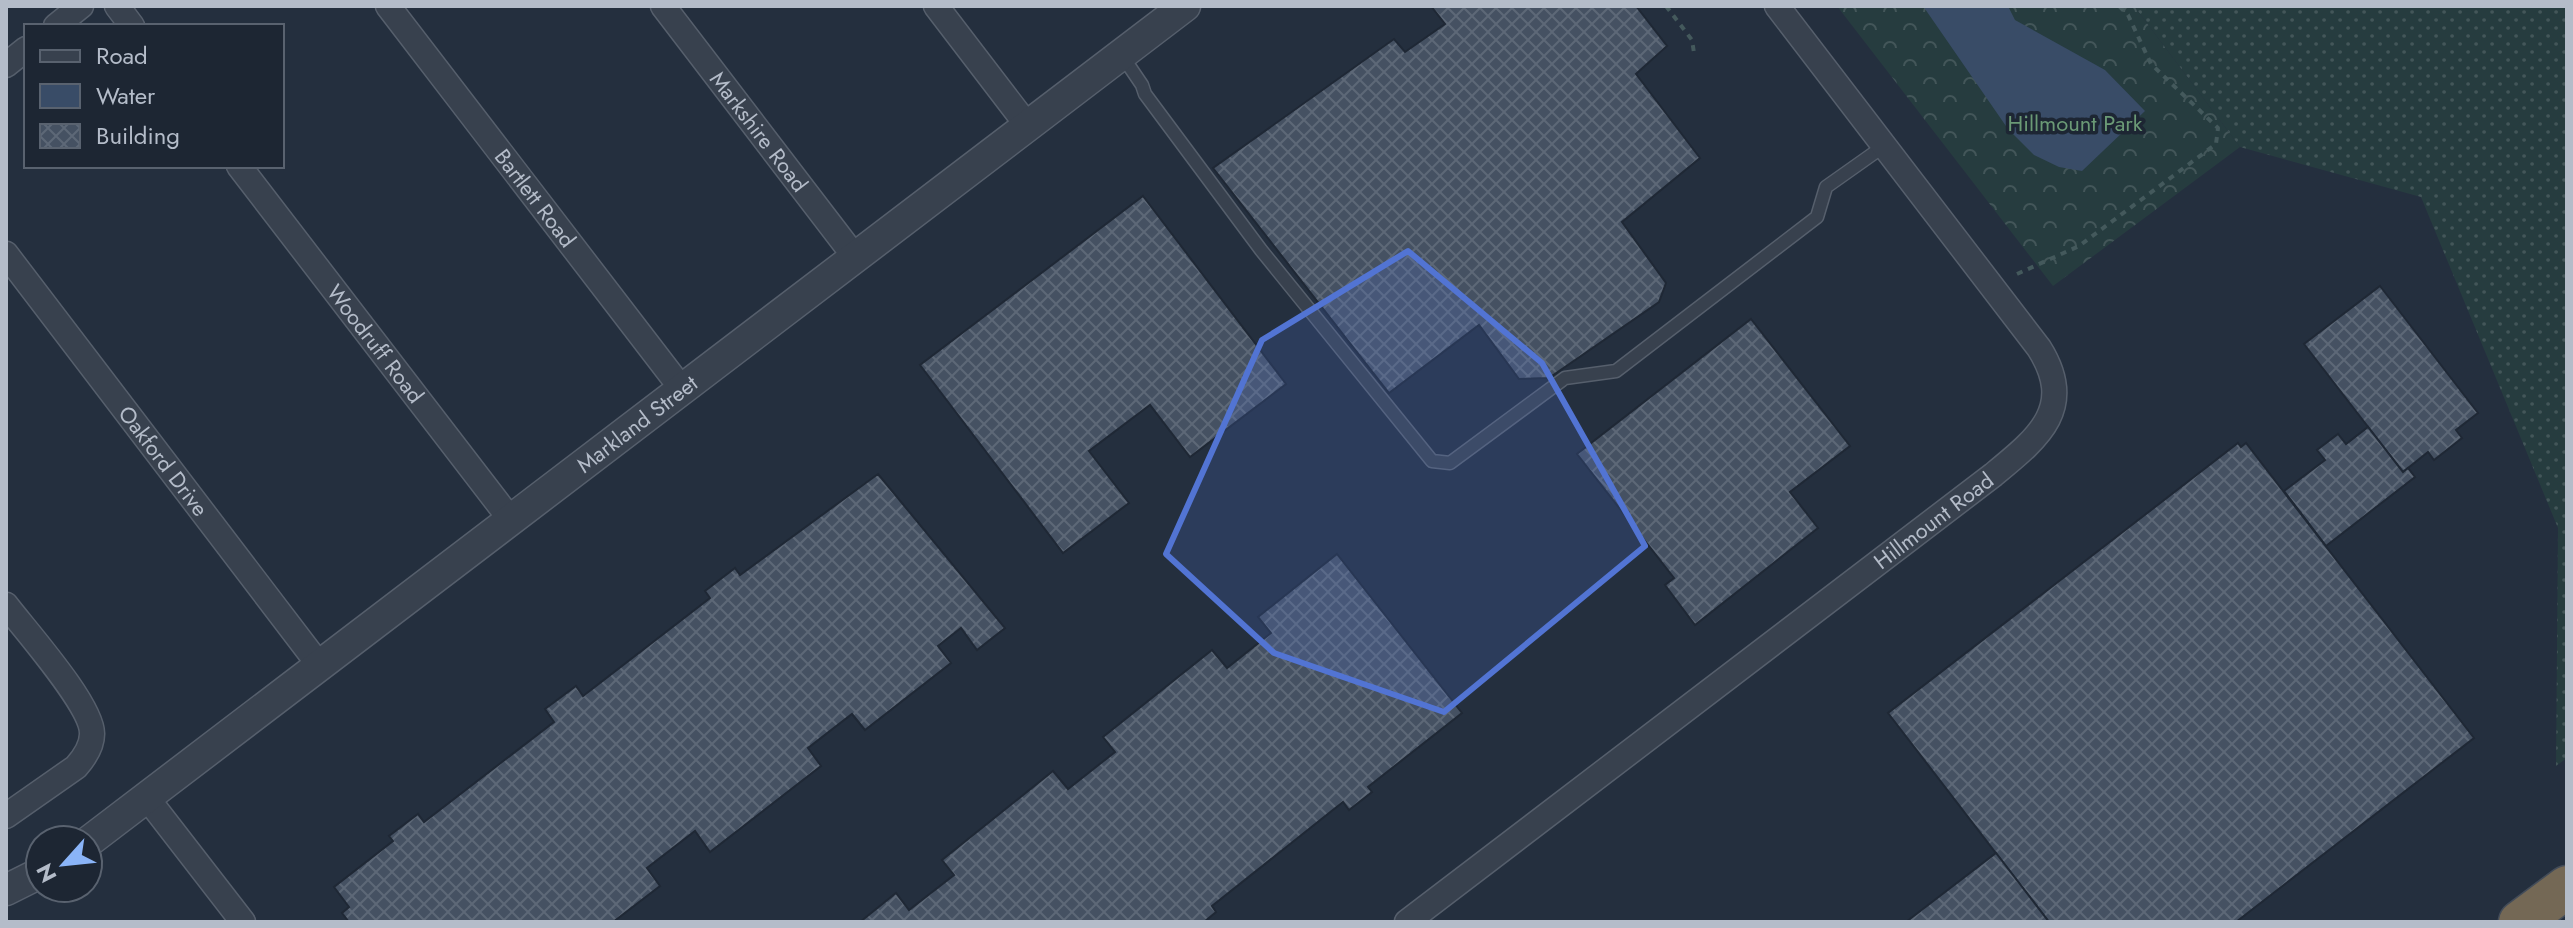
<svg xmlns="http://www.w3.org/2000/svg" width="2573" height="928" viewBox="0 0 2573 928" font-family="Jost,sans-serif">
<defs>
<pattern id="grass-dots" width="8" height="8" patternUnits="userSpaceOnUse" patternTransform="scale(2)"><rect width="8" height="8" fill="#263c3f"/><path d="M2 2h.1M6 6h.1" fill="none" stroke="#435659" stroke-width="1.8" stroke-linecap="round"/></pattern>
<pattern id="forest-crowns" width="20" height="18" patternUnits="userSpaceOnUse" patternTransform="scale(2)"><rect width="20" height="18" fill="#263c3f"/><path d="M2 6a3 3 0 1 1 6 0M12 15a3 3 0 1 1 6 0" fill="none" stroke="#435659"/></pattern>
<pattern id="building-cross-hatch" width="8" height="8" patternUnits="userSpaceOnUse" patternTransform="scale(2)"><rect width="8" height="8" fill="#455162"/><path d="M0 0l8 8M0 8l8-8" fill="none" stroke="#5d6877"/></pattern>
</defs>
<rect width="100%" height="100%" fill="#242f3e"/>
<polygon fill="url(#grass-dots)" points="2134,6 2567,6 2567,758 2556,766 2558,528 2421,197 2240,147"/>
<polygon fill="url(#forest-crowns)" points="1837,6 2134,6 2240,147 2053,286"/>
<polygon fill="#394c67" points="1923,6 2008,6 2015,20 2105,70 2145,111 2082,171 2059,167 2034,155 2008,129"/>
<g fill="url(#building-cross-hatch)" stroke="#1f2835" stroke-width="2">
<polygon points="1431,6 1636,6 1667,46 1636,74 1700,158 1622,222 1666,283 1659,302 1549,378 1519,379 1479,325 1389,393 1213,168 1394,39 1405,52 1445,24"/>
<polygon points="1143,196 1286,384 1190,457 1150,405 1089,451 1129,503 1063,553 920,365"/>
<polygon points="2380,286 2478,413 2456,430 2462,438 2434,460 2428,452 2403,472 2304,344"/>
<polygon points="1751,319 1850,446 1790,492 1818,528 1695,625 1665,585 1674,578 1577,454"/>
<polygon points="2368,427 2403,472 2408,468 2415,477 2326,546 2284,491 2325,460 2317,450 2338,434 2346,444"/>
<polygon points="2238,443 2241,447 2246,443 2474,738 2236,922 2049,922 1888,713"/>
<polygon points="878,474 1005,628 977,650 961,628 938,646 951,663 865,730 852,714 808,748 821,766 710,852 695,831 647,868 660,886 613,922 349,922 342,913 349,907 334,887 393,841 389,836 418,814 424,822 554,722 545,709 576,686 583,696 710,598 705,591 735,568 740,575"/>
<polygon points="1337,554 1462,713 1368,787 1372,792 1349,810 1343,802 1212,906 1216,912 1204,922 860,922 896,893 909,910 954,875 942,860 1053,771 1068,789 1115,752 1103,737 1212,650 1227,668 1271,633 1258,617"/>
<polygon points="1996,853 2049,922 1906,922"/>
</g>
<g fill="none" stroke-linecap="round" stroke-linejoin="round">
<g stroke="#565f6c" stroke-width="15">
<polyline id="service" points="1121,54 1142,85 1145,94 1261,250 1432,461 1450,463 1565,378 1616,371 1817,217 1826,187 1884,146"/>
</g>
<g stroke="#565f6c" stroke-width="27">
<g id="minor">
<polyline points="117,6 132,26"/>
<path id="s1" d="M 388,6 L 682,389"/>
<path id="s2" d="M 663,6 L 855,257"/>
<polyline points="936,6 1027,125"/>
<polyline points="56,26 81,6"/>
<polyline points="6,65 26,49"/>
<path id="s3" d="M 239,166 L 511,520"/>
<path id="s4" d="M 6,254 L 320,666"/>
<path d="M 6,605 C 25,630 93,706 92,734 C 92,747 84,758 76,767 L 6,816"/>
<polyline points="147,798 243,922"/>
<path id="s5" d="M 1407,922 L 1993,475 C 2038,438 2077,408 2039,348 L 1777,6"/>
</g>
</g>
<g stroke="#565f6c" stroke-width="33">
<g id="tertiary">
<path id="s6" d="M 88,842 L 1185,6"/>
<polyline points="6,890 40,873"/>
</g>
</g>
<g stroke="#434c59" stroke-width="45">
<polyline id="motorway" points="2520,922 2567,887"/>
</g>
<g stroke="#44595c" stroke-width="4" stroke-dasharray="6 6" stroke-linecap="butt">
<polyline points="1666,6 1692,40 1694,53"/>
<polyline points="2017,274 2079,246 2216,144 2218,128 2151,64 2128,15 2119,6"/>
</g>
<use href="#service" stroke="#38414e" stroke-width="12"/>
<use href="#minor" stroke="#38414e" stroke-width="24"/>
<use href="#tertiary" stroke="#38414e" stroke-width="30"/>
<use href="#motorway" stroke="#746855" stroke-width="42"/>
</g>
<path fill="#5274d3" fill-opacity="0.2" stroke="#5274d3" stroke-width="6" stroke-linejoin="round" d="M 1408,251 L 1542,363 L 1645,546 L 1444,712 L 1274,653 L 1166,554 L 1262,340 Z"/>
<g text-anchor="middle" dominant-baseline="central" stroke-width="7" stroke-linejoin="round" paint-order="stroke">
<g font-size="22" fill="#6b9a76" stroke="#1d2633">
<text x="2075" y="123">Hillmount Park</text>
</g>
<g font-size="22" fill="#b4bcc9" stroke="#1d2633">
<text stroke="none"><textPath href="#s2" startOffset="158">Markshire Road</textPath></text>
<text stroke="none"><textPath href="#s1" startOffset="242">Bartlett Road</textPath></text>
<text stroke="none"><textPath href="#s3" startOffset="224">Woodruff Road</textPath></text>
<text stroke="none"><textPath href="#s6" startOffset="690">Markland Street</textPath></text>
<text stroke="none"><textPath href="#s4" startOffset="260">Oakford Drive</textPath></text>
<text stroke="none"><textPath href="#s5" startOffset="662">Hillmount Road</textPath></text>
</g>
</g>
<rect width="2573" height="928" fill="none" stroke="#b4bcc9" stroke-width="16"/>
<rect x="24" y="24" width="260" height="144" fill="#1d2633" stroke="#59626f" stroke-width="2"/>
<rect x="40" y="50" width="40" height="12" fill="#38414e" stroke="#59626f" stroke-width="2"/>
<text x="96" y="64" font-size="24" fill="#b4bcc9">Road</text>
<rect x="40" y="84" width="40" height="24" fill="#394c67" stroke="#59626f" stroke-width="2"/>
<text x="96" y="104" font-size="24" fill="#b4bcc9">Water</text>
<rect x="40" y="124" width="40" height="24" fill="url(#building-cross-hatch)" stroke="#59626f" stroke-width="2"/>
<text x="96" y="144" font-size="24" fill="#b4bcc9">Building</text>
<g transform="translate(64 864) rotate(243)"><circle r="38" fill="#1d2633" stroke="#59626f" stroke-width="2"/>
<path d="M0-6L14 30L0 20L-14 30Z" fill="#8ab4f8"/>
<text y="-12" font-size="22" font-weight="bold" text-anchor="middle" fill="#b4bcc9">N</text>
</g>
</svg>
